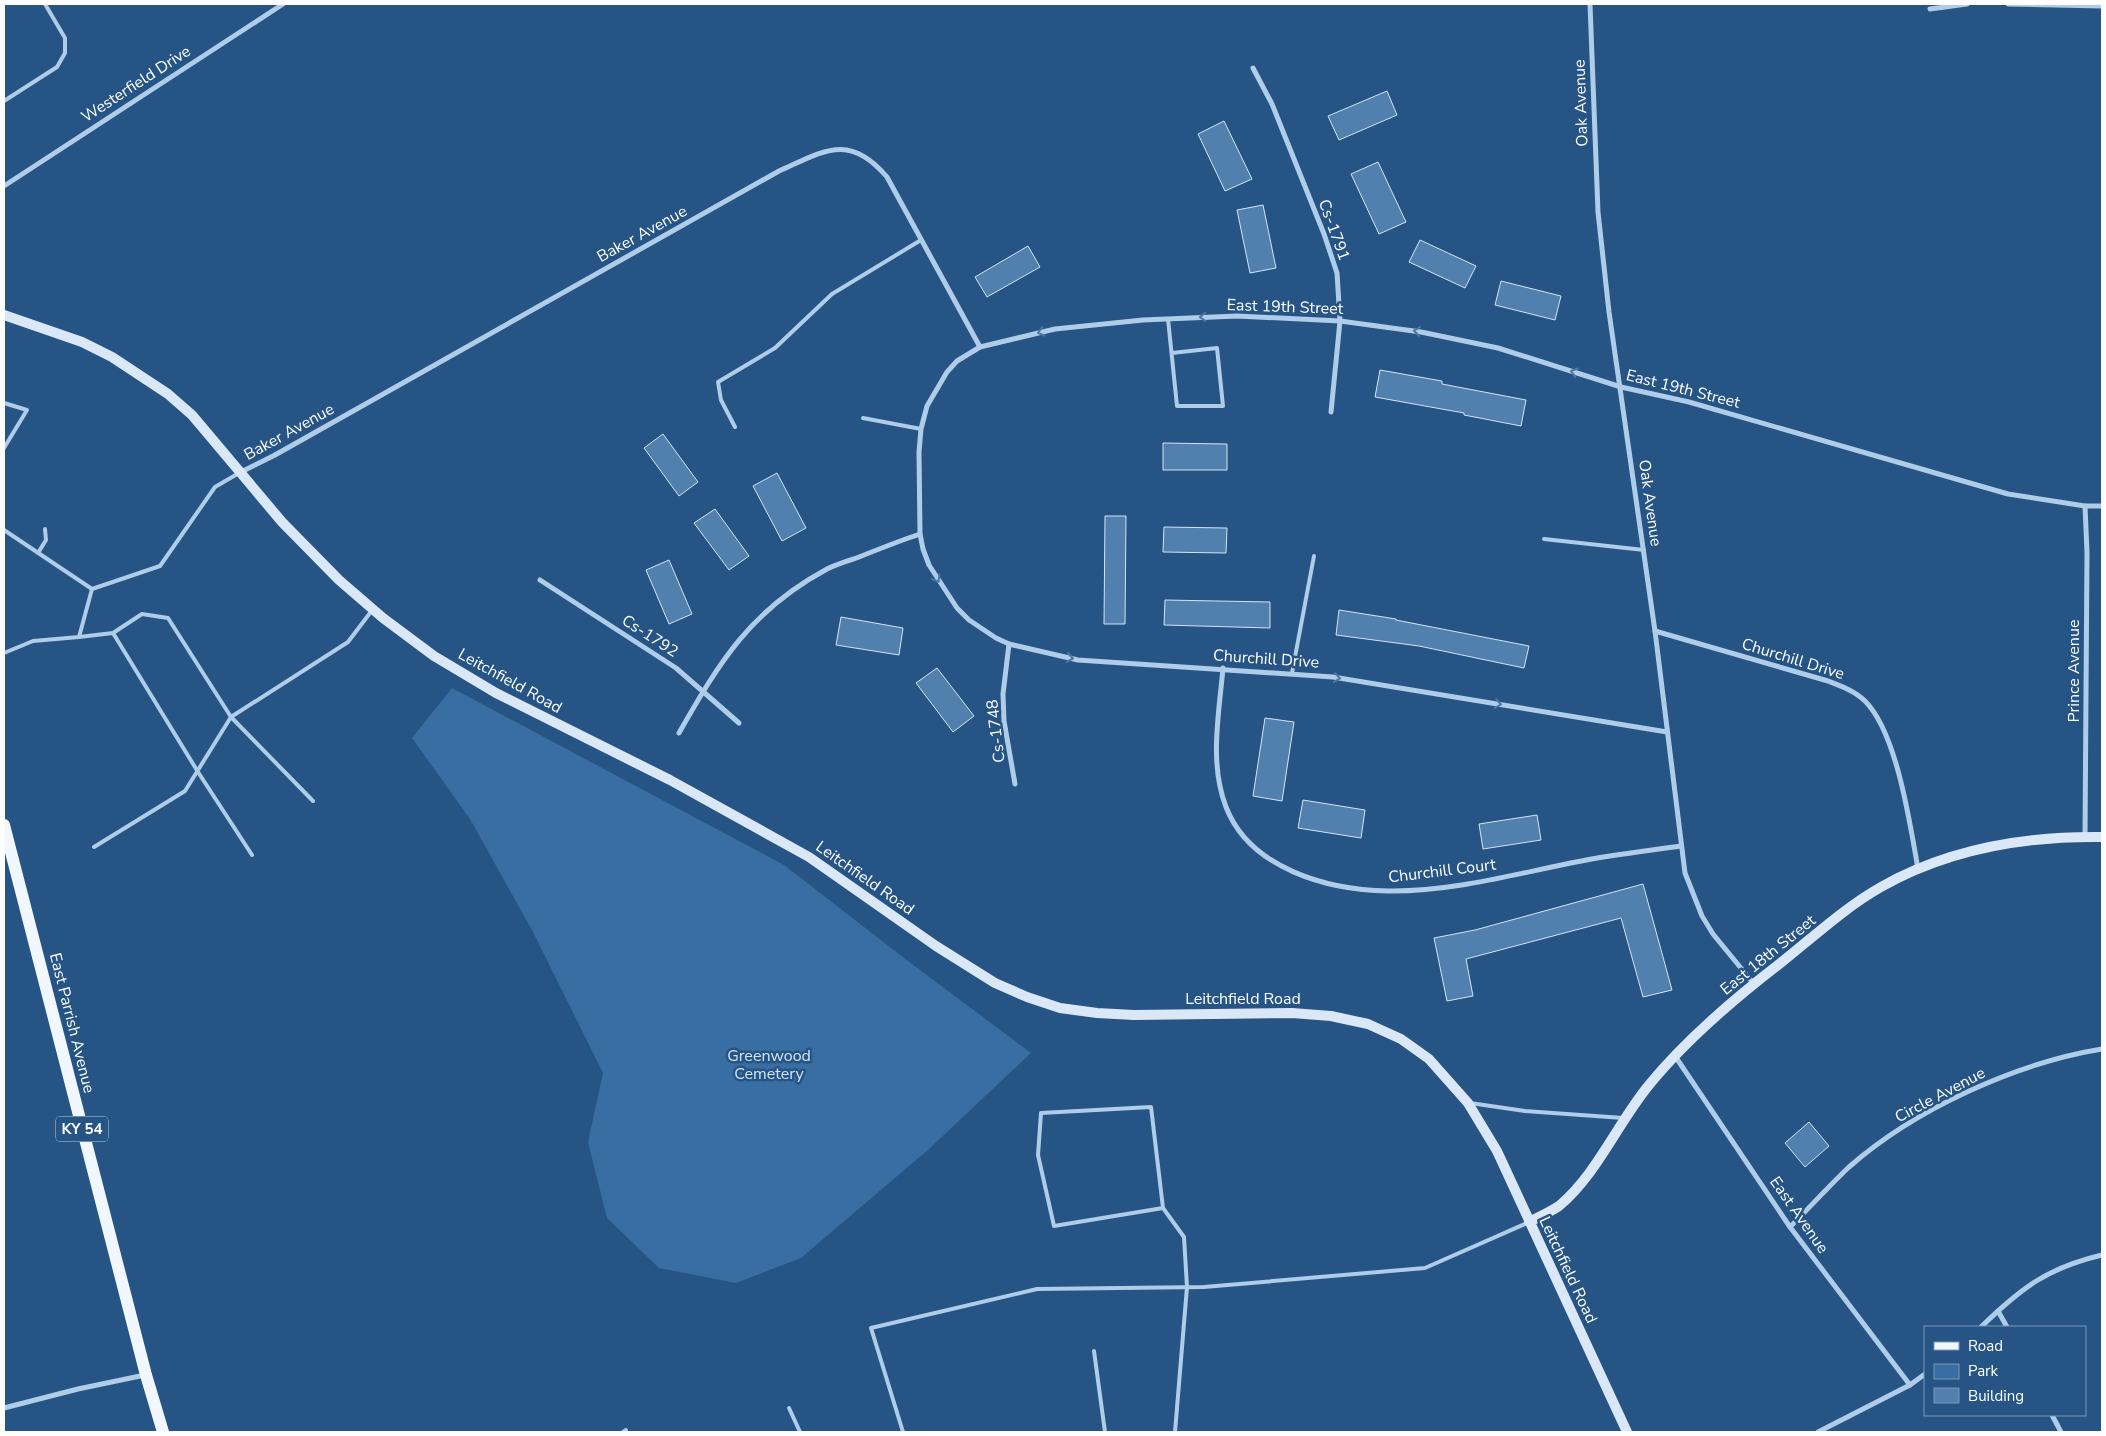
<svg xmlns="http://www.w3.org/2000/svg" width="2106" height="1436" viewBox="0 0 2106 1436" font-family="'Nunito Sans',sans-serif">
<rect width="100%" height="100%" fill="#255485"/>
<polygon fill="#396ea2" points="452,688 784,865 908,961 1031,1053 929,1149 801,1258 736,1283 659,1268 607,1218 588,1142 603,1073 533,932 470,819 412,738"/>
<g fill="#5180af" stroke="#d2e5f6">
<polygon points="1387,91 1397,115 1339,140 1328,116"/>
<polygon points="1224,121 1252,179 1225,191 1198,134"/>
<polygon points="1378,162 1406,222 1379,234 1351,174"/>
<polygon points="1263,205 1276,268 1250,273 1237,210"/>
<polygon points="1420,240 1476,266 1465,288 1409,262"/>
<polygon points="1028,246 1040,267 987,297 975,277"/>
<polygon points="1501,281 1561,296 1555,320 1495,305"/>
<polygon points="1380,370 1442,381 1442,384 1526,400 1521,426 1464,415 1464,413 1375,397"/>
<polygon points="663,434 698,482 679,496 644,448"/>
<polygon points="1163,443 1227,444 1227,470 1163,470"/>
<polygon points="777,473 806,528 782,541 753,486"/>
<polygon points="715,509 749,556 729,570 694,523"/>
<polygon points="1105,516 1126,516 1125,624 1104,624"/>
<polygon points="1164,527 1227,528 1226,553 1163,552"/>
<polygon points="669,560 692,614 669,624 646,570"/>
<polygon points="1165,600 1270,602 1270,628 1164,625"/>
<polygon points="1339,610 1396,619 1396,620 1529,646 1524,668 1419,646 1336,635"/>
<polygon points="841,617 903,628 899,655 836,645"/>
<polygon points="937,668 974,716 953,732 916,683"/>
<polygon points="1265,718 1294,722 1282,801 1253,796"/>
<polygon points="1303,800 1365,810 1361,838 1298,828"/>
<polygon points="1537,815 1541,840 1483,849 1479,824"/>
<polygon points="1643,884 1672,990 1643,997 1621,918 1466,959 1473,996 1447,1001 1434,938 1475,930"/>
<polygon points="1809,1122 1829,1146 1805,1167 1785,1143"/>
</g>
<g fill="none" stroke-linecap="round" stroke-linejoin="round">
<g stroke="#afcce8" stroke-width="4">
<polyline points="4,101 57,67 65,53 65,38 45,4"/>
<polyline points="1168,319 1177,406 1223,406 1217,348 1172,353"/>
<polyline points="4,403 27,410 4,448"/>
<polyline points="863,418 921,429"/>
<polyline points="735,427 721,400 718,382 775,348 832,294 921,240"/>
<polyline points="4,530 92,589"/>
<polyline points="1544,539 1644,550"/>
<polyline points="38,553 46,540 45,529"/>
<polyline points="113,633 198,772 252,855"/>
<polyline points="79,637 113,633 142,614 168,618 231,717 348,642 373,609"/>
<polyline points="4,653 33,641 79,637 92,589 160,566 215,487 239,473"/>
<polyline points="1292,673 1314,556"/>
<polyline points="94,847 185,791 231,717 313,801"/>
<polyline points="1470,1103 1525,1111 1623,1118"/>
<polyline points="1163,1208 1054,1226 1038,1155 1041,1113 1151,1107 1163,1208 1184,1237 1187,1287 1175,1432"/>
<polyline points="1094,1351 1105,1432"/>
<polyline points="789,1408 800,1432"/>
<polyline points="623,1432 626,1430"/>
<polyline points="903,1432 871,1328 1037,1289 1204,1287 1425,1268 1527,1223"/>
</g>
<g stroke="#afcce8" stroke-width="5">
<polyline points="1590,4 1598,212 1609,312 1655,631 1685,873 1702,916 1713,934 1754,984"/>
<polyline points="2008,4 2102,6"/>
<polyline points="1930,9 1967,4"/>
<polyline points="1253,68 1272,104 1324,234 1337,273 1340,321 1331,412"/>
<polyline points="4,186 283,4"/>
<path d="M 241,472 L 275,455 L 779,171 C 824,151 849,132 887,177 L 980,347"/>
<polyline points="540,580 676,668 739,723"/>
<path d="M 1655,631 L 1828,681 C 1841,686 1855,691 1865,701 C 1897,733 1910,824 1918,869"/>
<polyline points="1009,644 1003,694 1004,721 1015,784"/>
<path d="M 1223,668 C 1219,714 1209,763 1226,807 C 1250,869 1328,890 1388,891 C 1451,892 1515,874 1576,862 C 1610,855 1646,851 1681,846"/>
<polyline points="1667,732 1333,677 1078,660 1009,644 996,638 969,620 957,608 929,565 923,549 920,534 919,452 921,429 927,406 947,372 957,361 980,347 1055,329 1143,320 1237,316 1340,321 1421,332 1498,348 1621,387 1689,402 2008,494 2085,506 2102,506"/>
<path d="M 679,733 C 720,661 751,610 827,569 C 837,564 848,561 859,557 C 879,549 899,541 920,534"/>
<polyline points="2085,837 2087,552 2085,506"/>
<polyline points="1675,1056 1790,1227 1910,1385"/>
<path d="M 1790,1227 C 1810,1207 1829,1186 1849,1167 C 1915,1109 2016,1063 2102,1049"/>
<polyline points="1998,1311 2007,1327"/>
<path d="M 1981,1327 C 2021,1288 2047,1268 2102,1255"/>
<polyline points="4,1408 78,1389 145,1375"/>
<polyline points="2052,1415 2061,1432"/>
<polyline points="1818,1432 1910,1385 1925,1374"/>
</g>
<g stroke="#d9e7f7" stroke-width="10">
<polyline points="4,315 82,342 112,357 168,394 192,415 282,522 339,580 383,618 434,656 496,693 670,780 809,857 936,946 995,983 1027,997 1060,1008 1097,1013 1134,1015 1292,1013 1331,1016 1368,1024 1401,1039 1429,1059 1468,1103 1497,1151 1627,1432"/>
<path d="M 1529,1222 C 1539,1217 1550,1212 1559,1206 C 1597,1174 1617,1124 1649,1085 C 1684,1042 1734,999 1778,965 C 1811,939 1844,908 1881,887 C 1948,849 2026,836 2102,837"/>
</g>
<polyline stroke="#f1f7fe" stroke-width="12" points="4,825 146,1375 163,1432"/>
</g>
<defs><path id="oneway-chevron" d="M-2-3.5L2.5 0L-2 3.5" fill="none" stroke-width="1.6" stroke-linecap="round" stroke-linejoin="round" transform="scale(1.25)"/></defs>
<g stroke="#4e78a3">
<use href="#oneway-chevron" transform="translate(1203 317) rotate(178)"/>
<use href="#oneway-chevron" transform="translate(1417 331) rotate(-171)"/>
<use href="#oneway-chevron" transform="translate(1041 332) rotate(166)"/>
<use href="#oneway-chevron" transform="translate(1574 372) rotate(-163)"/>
<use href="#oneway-chevron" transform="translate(937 579) rotate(59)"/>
<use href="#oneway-chevron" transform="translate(1070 658) rotate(9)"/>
<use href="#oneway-chevron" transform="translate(1337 678) rotate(8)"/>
<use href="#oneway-chevron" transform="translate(1498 704) rotate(9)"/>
</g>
<g text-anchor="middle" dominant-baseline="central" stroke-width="5" stroke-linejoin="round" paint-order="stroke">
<rect fill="#255485" stroke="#beccda" stroke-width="1" x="56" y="1116.5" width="52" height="25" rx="4"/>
<g font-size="15" font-weight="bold" fill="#fff">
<text x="82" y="1129">KY 54</text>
</g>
<g font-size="16" fill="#fff" stroke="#255485">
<text transform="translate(136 84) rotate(-33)">Westerfield Drive</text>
<text transform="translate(1581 103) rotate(-92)">Oak Avenue</text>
<text transform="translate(1334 230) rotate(70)">Cs-1791</text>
<text transform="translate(642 234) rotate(-29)">Baker Avenue</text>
<text transform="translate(1285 307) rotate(2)">East 19th Street</text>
<text transform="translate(1683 389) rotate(14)">East 19th Street</text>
<text transform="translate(289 432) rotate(-29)">Baker Avenue</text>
<text transform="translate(1650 503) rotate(82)">Oak Avenue</text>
<text transform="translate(650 636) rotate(33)">Cs-1792</text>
<text transform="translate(1266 659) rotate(4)">Churchill Drive</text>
<text transform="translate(1793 659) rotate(17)">Churchill Drive</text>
<text transform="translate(2074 671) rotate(-90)">Prince Avenue</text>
<text transform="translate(510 681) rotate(29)">Leitchfield Road</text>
<text transform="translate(996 731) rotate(-97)">Cs-1748</text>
<text transform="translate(1442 871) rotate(-7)">Churchill Court</text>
<text transform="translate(865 878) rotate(35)">Leitchfield Road</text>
<text transform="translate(1768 955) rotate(-39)">East 18th Street</text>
<text x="1243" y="999">Leitchfield Road</text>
<text transform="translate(72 1023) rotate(76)">East Parrish Avenue</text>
<text transform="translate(1940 1095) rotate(-28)">Circle Avenue</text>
<text transform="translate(1799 1215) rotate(55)">East Avenue</text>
<text transform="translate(1568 1270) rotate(65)">Leitchfield Road</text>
</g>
<g font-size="16" fill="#d2e5f6" stroke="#255485">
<text x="769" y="1056">Greenwood<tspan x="769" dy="18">Cemetery</tspan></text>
</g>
</g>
<rect width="2106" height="1436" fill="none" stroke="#ffffff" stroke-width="10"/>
<rect x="1924" y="1326" width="162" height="90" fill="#255485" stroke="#7c98b6"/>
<rect x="1934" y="1342" width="25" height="8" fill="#f1f7fe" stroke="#7c98b6"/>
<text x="1968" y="1351" font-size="15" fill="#ffffff">Road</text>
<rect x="1934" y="1364" width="25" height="15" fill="#396ea2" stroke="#7c98b6"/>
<text x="1968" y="1376" font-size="15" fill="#ffffff">Park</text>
<rect x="1934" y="1388" width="25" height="15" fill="#5180af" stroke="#7c98b6"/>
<text x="1968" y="1401" font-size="15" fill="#ffffff">Building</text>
</svg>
